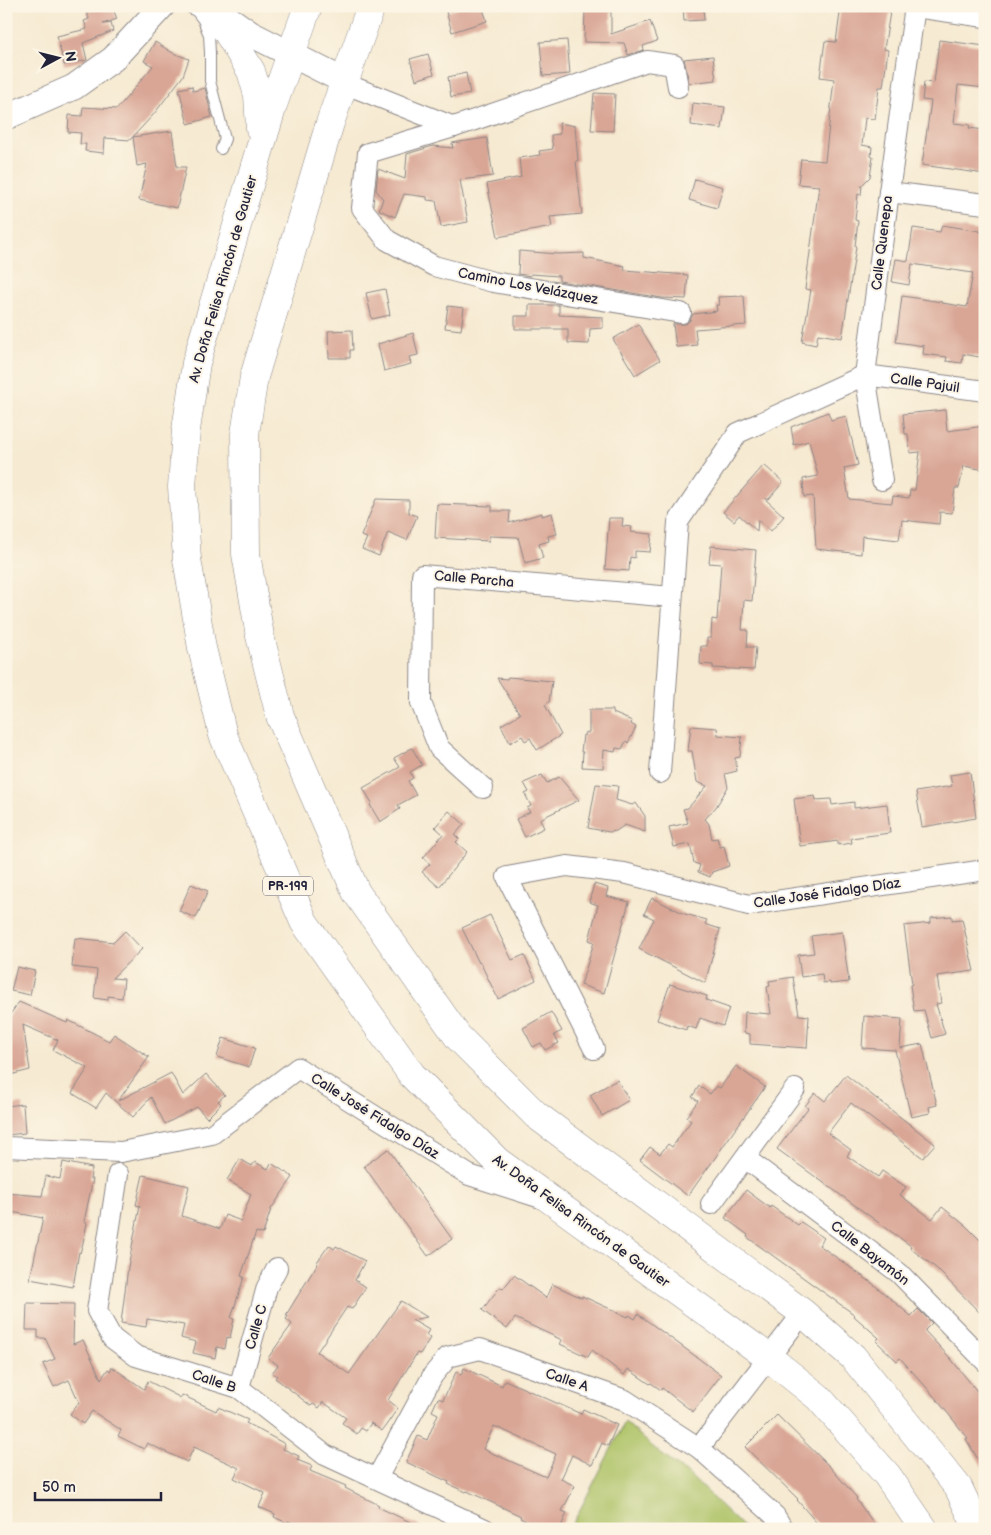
<svg xmlns="http://www.w3.org/2000/svg" width="991" height="1535" viewBox="0 0 991 1535" font-family="'Balsamiq Sans',sans-serif">
<rect width="100%" height="100%" fill="#fcf5e5"/>
<filter id="ink" filterUnits="userSpaceOnUse"><feTurbulence type="fractalNoise" baseFrequency=".02" numOctaves="2"/><feDisplacementMap in="SourceGraphic" scale="10" xChannelSelector="R" yChannelSelector="G"/><feConvolveMatrix kernelMatrix="1 2 1 2 8 2 1 2 1" color-interpolation-filters="sRGB"/></filter>
<filter id="wash" filterUnits="userSpaceOnUse"><feTurbulence type="fractalNoise" baseFrequency=".0096" numOctaves="4" result="noise"/><feDisplacementMap in="SourceGraphic" scale="20" xChannelSelector="R" yChannelSelector="G"/><feGaussianBlur stdDeviation="1.12" result="paint"/><feColorMatrix in="noise" values="0 0 0 0 0 0 0 0 0 0 0 0 0 0 0 0 0 1.4 0 .05"/><feComposite in="paint" operator="in"/></filter>
<g filter="url(#wash)">
<rect width="100%" height="100%" fill="#f6ead2"/>
<polygon fill="#aec367" stroke="#687251" points="625,1422 661,1454 686,1472 745,1529 570,1529"/>
<g id="blocks">
<g fill="#d9a695" fill-rule="evenodd">
<polygon points="102,6 112,6 117,19 103,24 111,23 113,31 83,43 87,60 64,65 57,36 87,29 84,21 89,19 87,12"/>
<polygon points="466,6 482,6 487,21 452,32 446,12"/>
<polygon points="683,6 703,6 704,20 684,21"/>
<polygon points="841,6 891,6 884,49 888,50 883,87 879,87 875,119 865,118 862,145 872,147 871,156 873,157 870,177 862,185 861,195 858,194 855,220 858,221 855,246 856,247 842,338 818,334 816,345 802,342 811,290 805,289 819,186 798,184 801,159 825,161 834,79 820,77 825,41 836,42"/>
<polygon points="585,9 611,9 611,34 650,21 657,41 643,46 644,50 628,55 624,43 584,42"/>
<polygon points="567,40 570,74 543,76 540,42"/>
<polygon points="939,40 985,46 985,88 958,85 954,123 970,125 969,128 985,130 985,174 922,165 931,101 922,100 924,82 934,83"/>
<polygon points="155,42 173,53 189,59 183,76 154,114 130,140 105,138 104,153 85,151 86,144 80,144 81,133 68,132 69,115 82,116 83,107 117,109 153,66 144,61"/>
<polygon points="428,54 434,74 416,80 410,59"/>
<polygon points="713,56 716,80 689,83 684,59"/>
<polygon points="466,73 470,94 451,97 448,77"/>
<polygon points="192,86 193,91 205,88 212,117 188,124 179,89"/>
<polygon points="594,93 615,94 613,131 591,130"/>
<polygon points="693,103 725,107 722,129 691,125"/>
<polygon points="559,123 575,126 578,161 576,161 582,214 550,217 552,227 498,237 487,184 521,177 519,158 540,155 539,151 553,149 551,135 560,134"/>
<polygon points="172,131 177,167 186,167 177,208 139,200 147,164 137,166 133,137"/>
<polygon points="487,138 493,176 460,180 468,222 441,227 436,201 427,200 427,197 404,194 395,217 379,210 383,199 376,190 378,169 405,179 407,154 433,146 453,148 452,143"/>
<polygon points="695,179 723,187 717,208 689,200"/>
<polygon points="942,225 980,231 980,232 985,233 985,358 963,354 962,363 946,361 947,357 923,354 924,346 896,342 902,296 942,302 942,303 967,307 973,273 912,264 909,285 892,282 896,259 908,261 913,228 940,232"/>
<polygon points="519,251 558,254 584,253 584,258 625,266 624,270 688,275 686,299 662,298 559,281 559,276 531,274 531,276 518,274"/>
<polygon points="385,289 390,315 372,319 366,293"/>
<polygon points="744,296 746,325 695,329 697,345 676,347 673,324 686,324 690,320 693,314 717,311 716,305 719,305 718,297"/>
<polygon points="529,305 559,305 559,315 603,317 603,328 590,329 589,344 568,343 568,329 515,329 515,316 529,316"/>
<polygon points="448,306 464,308 461,330 445,328"/>
<polygon points="638,324 660,360 635,375 613,339"/>
<polygon points="352,330 353,350 350,350 350,358 329,358 328,331"/>
<polygon points="413,333 418,355 409,357 411,364 384,371 378,344"/>
<polygon points="945,410 947,431 985,426 985,470 964,466 959,488 955,488 952,513 940,512 939,524 902,520 899,540 862,536 861,554 816,549 813,496 804,497 803,479 818,476 809,441 794,445 791,427 828,412 831,420 846,416 858,465 844,468 849,499 892,503 893,496 909,498 910,490 915,490 920,452 910,453 908,434 905,434 903,414"/>
<polygon points="764,465 783,482 769,499 765,499 784,516 771,531 758,520 757,531 739,515 734,521 723,512"/>
<polygon points="376,499 409,500 409,513 417,516 407,540 388,532 379,556 362,549 367,538 361,536"/>
<polygon points="437,504 492,506 492,511 510,511 509,523 542,513 542,516 552,513 557,534 548,536 549,541 539,544 543,558 525,563 518,537 489,536 489,541 435,538"/>
<polygon points="609,518 623,518 622,526 632,527 631,532 652,534 650,552 635,551 635,558 630,557 629,571 605,569"/>
<polygon points="711,546 756,550 752,601 744,600 742,630 748,630 747,647 756,647 754,670 713,668 713,665 700,664 701,646 707,646 707,638 711,638 712,619 717,620 721,564 709,563"/>
<polygon points="508,677 552,681 549,702 545,705 561,735 537,750 530,738 525,741 522,736 510,743 501,725 520,714 497,678 507,679"/>
<polygon points="589,710 613,710 613,713 632,721 631,724 636,727 628,743 626,741 622,749 616,748 615,752 604,750 603,768 582,767 583,752 581,752 583,735 585,735 585,733 589,732"/>
<polygon points="691,726 717,728 718,735 742,737 740,757 735,758 737,771 725,774 728,787 716,807 705,819 709,824 712,839 717,838 720,847 724,846 729,866 712,872 710,877 698,872 700,865 694,863 690,844 674,847 669,827 688,823 683,809 688,808 707,786 697,782 692,751 688,751"/>
<polygon points="412,748 422,765 410,772 413,778 408,781 416,795 398,805 400,809 380,822 370,805 372,803 363,788 400,767 394,758"/>
<polygon points="970,772 976,818 922,827 916,792 952,786 950,775"/>
<polygon points="542,775 547,783 559,777 579,800 540,819 544,828 525,837 516,819 530,812 527,808 531,806 525,794 529,792 524,783"/>
<polygon points="596,784 618,786 616,800 632,805 636,803 645,816 645,832 625,825 616,831 609,832 588,828"/>
<polygon points="815,796 816,800 831,799 832,805 854,802 854,808 887,804 890,833 851,838 852,843 838,845 838,841 800,846 794,799"/>
<polygon points="449,811 464,824 455,835 459,839 456,842 467,852 439,887 422,872 430,864 423,858 443,834 435,827"/>
<polygon points="191,884 208,891 196,918 179,911"/>
<polygon points="594,884 608,888 606,896 629,902 604,993 581,985 594,942 589,940 598,905 589,902"/>
<polygon points="652,898 685,914 707,920 705,924 720,929 705,983 639,949 654,919 644,914"/>
<polygon points="490,915 512,960 524,955 536,980 498,999 480,962 479,963 462,928"/>
<polygon points="952,916 952,920 962,919 974,971 937,976 941,1003 936,1004 945,1034 932,1038 924,1010 914,1011 910,985 912,984 904,926 931,923 931,918"/>
<polygon points="125,931 142,949 112,978 124,979 122,998 108,996 108,1000 94,998 97,970 72,967 75,938 114,942"/>
<polygon points="842,932 849,982 830,984 830,982 823,983 822,974 801,977 798,955 814,953 811,936"/>
<polygon points="17,967 35,971 30,995 11,991"/>
<polygon points="793,977 799,1015 809,1016 807,1048 750,1044 750,1034 744,1033 745,1012 771,1014 767,987 770,986 769,981"/>
<polygon points="670,984 707,996 706,1000 729,1008 723,1026 700,1018 696,1029 687,1026 686,1030 657,1020"/>
<polygon points="19,1002 67,1023 68,1020 109,1041 114,1034 149,1057 118,1101 171,1073 183,1095 206,1074 225,1095 218,1101 221,1104 207,1118 197,1107 165,1124 151,1097 133,1117 106,1093 96,1108 72,1093 88,1068 53,1050 58,1040 23,1025 30,1070 6,1076 6,1020"/>
<polygon points="551,1012 562,1031 554,1035 559,1043 545,1050 541,1043 533,1047 523,1028"/>
<polygon points="864,1016 902,1019 900,1048 922,1044 937,1105 929,1107 930,1113 911,1117 895,1050 862,1048"/>
<polygon points="223,1038 255,1048 249,1067 217,1057"/>
<polygon points="736,1066 765,1087 688,1196 640,1160 650,1147 660,1154 668,1144 672,1147 691,1121 686,1117 698,1101 692,1097 699,1086 710,1094 716,1086 720,1088"/>
<polygon points="846,1075 935,1144 923,1158 851,1103 828,1133 851,1150 847,1156 878,1177 882,1171 906,1187 900,1195 932,1219 942,1207 966,1226 985,1245 985,1318 936,1268 910,1248 911,1246 777,1149 808,1108 805,1106 815,1093 825,1101"/>
<polygon points="617,1080 629,1100 602,1116 590,1095"/>
<polygon points="23,1104 25,1133 6,1135 6,1106"/>
<polygon points="388,1149 452,1239 428,1256 364,1166"/>
<polygon points="240,1159 252,1166 255,1162 268,1169 271,1163 293,1177 271,1209 263,1234 256,1232 241,1276 244,1277 231,1318 234,1319 230,1338 227,1337 225,1349 217,1347 215,1358 193,1353 196,1342 181,1338 184,1325 147,1319 146,1327 121,1323 128,1267 140,1206 136,1205 143,1175 189,1186 182,1216 220,1229 225,1215 241,1221 251,1194 227,1180"/>
<polygon points="63,1162 92,1168 90,1179 93,1179 84,1222 87,1223 83,1243 80,1253 79,1252 73,1287 30,1279 43,1218 6,1211 6,1193 42,1196 46,1176 60,1179"/>
<polygon points="746,1190 770,1208 771,1206 798,1225 801,1222 824,1238 819,1245 872,1283 911,1316 918,1309 932,1323 925,1330 925,1331 951,1359 985,1401 985,1471 966,1439 968,1438 928,1389 900,1358 897,1361 876,1341 879,1338 854,1316 855,1315 747,1237 748,1235 725,1218"/>
<polygon points="329,1245 334,1249 336,1246 365,1261 355,1280 366,1287 352,1309 347,1307 317,1352 349,1374 401,1301 427,1317 412,1320 429,1330 426,1335 430,1338 420,1354 417,1353 388,1400 398,1408 382,1431 371,1423 366,1431 361,1428 357,1434 342,1423 346,1418 323,1402 319,1408 313,1404 311,1406 275,1378 277,1376 272,1373 278,1365 268,1358 292,1324 286,1319 288,1316 286,1315 318,1263 317,1262"/>
<polygon points="514,1275 546,1298 552,1284 582,1298 582,1296 628,1317 629,1315 635,1319 638,1314 721,1375 693,1412 662,1388 661,1390 651,1383 650,1384 628,1369 624,1375 592,1350 588,1357 560,1344 562,1340 515,1318 507,1329 482,1310 500,1287 503,1289"/>
<polygon points="27,1303 74,1304 73,1344 83,1340 101,1379 108,1369 110,1371 112,1367 144,1389 148,1381 181,1398 182,1395 216,1411 218,1407 248,1420 246,1423 285,1444 283,1449 299,1456 297,1460 312,1466 310,1471 346,1486 345,1488 379,1505 378,1507 425,1529 306,1529 288,1521 287,1523 274,1517 275,1514 259,1507 265,1493 234,1478 239,1468 194,1447 187,1462 147,1443 144,1449 118,1436 121,1430 92,1411 83,1424 70,1414 79,1402 69,1380 54,1387 43,1364 55,1359 45,1338 38,1338 38,1330 26,1330"/>
<path d="M 464,1368 L 502,1386 L 505,1380 L 581,1414 L 583,1409 L 617,1425 L 608,1446 L 602,1443 L 592,1465 L 572,1455 L 561,1479 L 575,1486 L 562,1511 L 567,1513 L 560,1529 L 542,1529 L 520,1518 L 521,1516 L 467,1491 L 466,1492 L 448,1484 L 449,1482 L 406,1462 L 418,1436 L 427,1440 L 438,1414 L 432,1411 L 438,1398 L 443,1400 L 456,1372 L 461,1375 ZM 494,1426 L 556,1454 L 546,1477 L 483,1449 Z"/>
<polygon points="777,1415 830,1467 857,1498 856,1499 878,1529 822,1529 797,1500 798,1499 745,1447"/>
</g>
</g>
</g>
<g filter="url(#ink)">
<use href="#blocks" fill-opacity="0" stroke="#8c8686" stroke-width="1"/>
<g fill="none" stroke-linecap="round" stroke-linejoin="round">
<g stroke="#8c8686" stroke-width="12">
<polyline id="service" points="188,6 197,12 203,20 209,35 210,53 210,81 225,139 221,149"/>
</g>
<g stroke="#8c8686" stroke-width="22">
<g id="minor">
<polyline points="915,7 985,17"/>
<polyline points="344,81 356,88 454,127 647,61 674,65 678,87"/>
<polyline points="454,127 368,153 362,208 387,240 434,266 493,282 681,313"/>
<polyline points="889,192 985,204"/>
<polyline points="882,480 865,375 889,192 915,6"/>
<polyline points="660,773 678,522 738,433 865,375 985,391"/>
<polyline points="483,788 439,748 421,703 422,575 672,597"/>
<polyline points="594,1049 507,877 567,866 624,873 749,905 985,870"/>
<polyline points="6,1147 121,1152 212,1134 298,1068 469,1175 538,1197"/>
<polyline points="745,1158 899,1273 985,1361"/>
<polyline points="118,1174 97,1311 112,1338 136,1356 239,1388 325,1455 485,1529"/>
<polyline points="711,1204 795,1089"/>
<polyline points="239,1388 267,1287 277,1268"/>
<polyline points="699,1448 803,1313"/>
<polyline points="377,1478 433,1375 448,1357 480,1349 625,1400 699,1448 775,1516 783,1529"/>
</g>
</g>
<g stroke="#8c8686" stroke-width="27">
<g id="tertiary">
<polyline points="211,6 251,34 344,81"/>
<polyline points="6,117 74,87 113,59 162,6"/>
</g>
</g>
<g stroke="#8c8686" stroke-width="29">
<g id="primary">
<polyline points="308,6 273,105 196,363 186,430 182,487 187,559 202,648 223,735 304,922 412,1075 497,1161 768,1357 818,1397 887,1475 924,1529"/>
<polyline points="371,6 330,123 254,377 245,434 246,554 260,636 280,716 356,892 458,1037 536,1115 803,1313 853,1357 958,1487 978,1529"/>
<polyline points="212,7 251,71 258,95 260,129"/>
</g>
</g>
<use href="#service" stroke="#fff" stroke-width="10"/>
<use href="#minor" stroke="#fff" stroke-width="20"/>
<use href="#tertiary" stroke="#fff" stroke-width="25"/>
<use href="#primary" stroke="#fff" stroke-width="28"/>
</g>
</g>
<g text-anchor="middle" dominant-baseline="central" stroke-width="4" stroke-linejoin="round" paint-order="stroke">
<rect fill="#fcf5e5" stroke="#63616e" stroke-width="1" x="263" y="876.5" width="50" height="19" rx="4"/>
<g font-size="12" font-weight="bold" fill="#22223b">
<text x="288" y="886">PR-199</text>
</g>
<g font-size="14" fill="#22223b" stroke="#fcf5e5">
<text transform="translate(882 243) rotate(-83)">Calle Quenepa</text>
<text transform="translate(223 279) rotate(-74)">Av. Doña Felisa Rincón de Gautier</text>
<text transform="translate(528 286) rotate(11)">Camino Los Velázquez</text>
<text transform="translate(925 383) rotate(8)">Calle Pajuil</text>
<text transform="translate(474 579) rotate(5)">Calle Parcha</text>
<text transform="translate(827 893) rotate(-8)">Calle José Fidalgo Díaz</text>
<text transform="translate(375 1116) rotate(32)">Calle José Fidalgo Díaz</text>
<text transform="translate(581 1221) rotate(36)">Av. Doña Felisa Rincón de Gautier</text>
<text transform="translate(870 1253) rotate(38)">Calle Bayamón</text>
<text transform="translate(256 1327) rotate(-74)">Calle C</text>
<text transform="translate(567 1380) rotate(19)">Calle A</text>
<text transform="translate(214 1381) rotate(18)">Calle B</text>
</g>
</g>
<rect width="991" height="1535" fill="none" stroke="#fcf5e5" stroke-width="25"/>
<g transform="translate(58 58) rotate(83)" stroke="#fcf5e5" stroke-width="4" paint-order="stroke">
<path d="M0-4L9 19L0 12L-9 19Z" fill="#22223b"/>
<text y="-8" font-size="14" font-weight="bold" text-anchor="middle" fill="#22223b">N</text>
</g>
<path d="M35 1492v8h126v-8" fill="none" stroke="#22223b" stroke-width="2.5"/>
<text x="42" y="1492" font-size="15" fill="#22223b" stroke="#fcf5e5" stroke-width="4" paint-order="stroke">50 m</text>
</svg>
